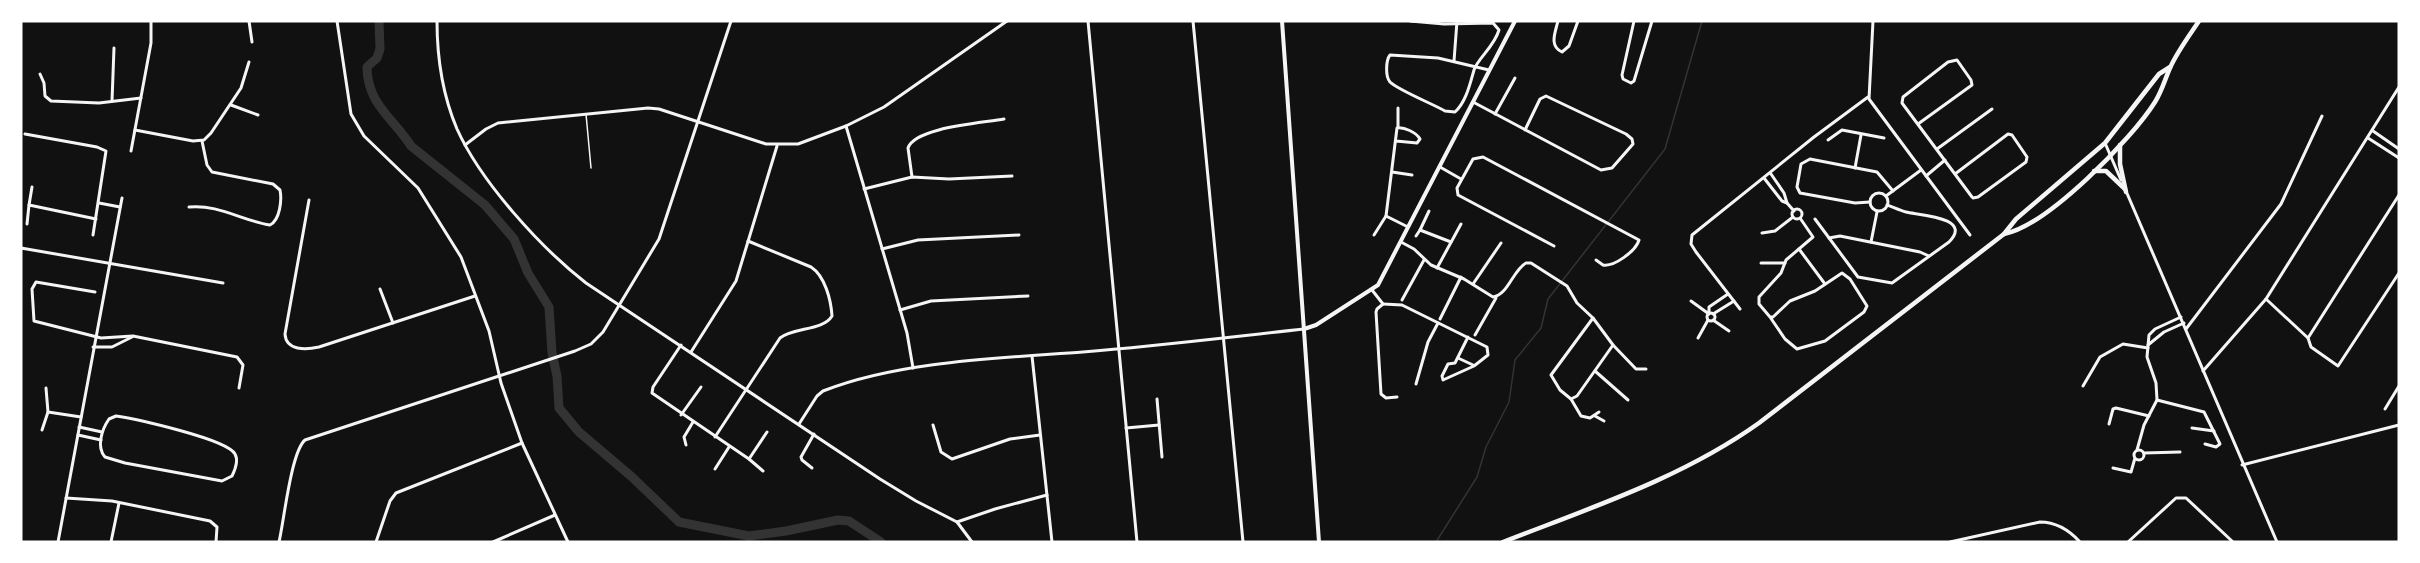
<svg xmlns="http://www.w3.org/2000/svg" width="2420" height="563" viewBox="0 0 2420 563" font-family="'Roboto Condensed',sans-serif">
<rect width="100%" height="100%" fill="#111"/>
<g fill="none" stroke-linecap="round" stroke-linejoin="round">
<polyline stroke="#333" stroke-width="1.5" points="1436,542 1477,477 1486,447 1509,402 1515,360 1541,328 1548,299 1665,149 1702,21"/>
<path stroke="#333" stroke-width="9" d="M 379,21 L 380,49 L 377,58 L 367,67 C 367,104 394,119 411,146 L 485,205 L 514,239 L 528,273 L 549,307 L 552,353 L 557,376 L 559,408 L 579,432 L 632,477 L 679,522 L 749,536 L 786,531 L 838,520 L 849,521 L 881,542"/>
<polyline stroke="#f5f5f5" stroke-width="1.5" points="586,114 591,168"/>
<g stroke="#f5f5f5" stroke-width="3">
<polyline points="249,21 252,42"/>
<polyline points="337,21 351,114 364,136 418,188 461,257 489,331 501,383 522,443 568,542"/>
<path d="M 437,21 C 437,56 443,96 457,129 C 481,182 540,247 586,283 L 880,479 L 916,501 L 957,522 L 972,542"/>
<polyline points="1088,21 1137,542"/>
<polyline points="1193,21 1243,542"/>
<path d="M 1410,21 L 1444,24 L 1493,23 L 1499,30 C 1494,47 1478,58 1474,70 C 1470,84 1466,102 1455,112 L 1445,111 C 1433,104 1398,90 1390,82 C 1385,76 1386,60 1390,55 L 1438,58 L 1489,70"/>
<path d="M 1558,21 C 1555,33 1549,46 1562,52 L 1569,46 L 1578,21"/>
<polyline points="1634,21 1622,75 1623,79 1631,83 1634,81 1652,21"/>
<polyline points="1873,21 1869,99 1970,235"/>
<polyline points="1454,61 1457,21"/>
<polyline points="40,74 44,83 45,96 51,101 99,103 141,98"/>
<polyline points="112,101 114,48"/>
<polyline points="1473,102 1601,170 1612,168 1633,144 1632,139 1626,134 1546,96 1540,99 1525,130"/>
<polyline points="231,105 258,115"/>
<polyline points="1398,108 1398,127"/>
<polyline points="1495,114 1515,78"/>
<polyline points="1918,124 1972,85 1971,80 1957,60 1948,62 1903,97 1902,103 1972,197 1973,198 1978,197 2026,162 2027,157 2012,135 2008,134 1955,174"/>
<polyline points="846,126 907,333 913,368"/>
<polyline points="135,130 193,141 204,140 211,133 241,88 249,62"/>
<polyline points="2373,131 2399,149"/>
<polyline points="25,134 97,147 106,151 93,235"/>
<polyline points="2368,138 2399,158"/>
<polyline points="1828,140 1842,130 1884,138"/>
<path d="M 1396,141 L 1417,143 L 1420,139 C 1416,132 1404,127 1397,128 L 1386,216 L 1408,227"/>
<polyline points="2105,143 2121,180"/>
<polyline points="465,145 486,129 498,123 648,108 659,109 766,144 798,144 846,126 884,107 1007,21"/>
<polyline points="1937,149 1992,109"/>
<polyline points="131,151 151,43 151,21"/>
<polyline points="1440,167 1461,179"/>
<polyline points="1855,168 1861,135"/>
<polyline points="1392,172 1412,175"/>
<polyline points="1771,174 1784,193 1787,203"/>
<polyline points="1926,176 1945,160"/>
<path d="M 912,177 L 908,148 C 915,127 984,123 1004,119"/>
<polyline points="1764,178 1782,201 1787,203 1794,211"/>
<polyline points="864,189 912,177 949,179 1012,176"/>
<polyline points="2126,191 2277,542"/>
<circle cx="1879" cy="202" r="9"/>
<polyline points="1886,196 1921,170"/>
<path d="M 309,200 L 285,334 C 286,351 306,350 319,347 L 475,296"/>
<polyline points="1870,202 1855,203 1800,193 1797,187 1801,164 1810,159 1877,172 1893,191"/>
<polyline points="99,203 120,207"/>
<polyline points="29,205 32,187"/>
<path d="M 189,207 C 218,204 243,221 270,225 C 280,220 282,200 280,190 L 273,184 L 212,172 L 207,165 L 202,141"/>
<circle cx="1797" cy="214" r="5"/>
<path d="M 1815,219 L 1858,277 L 1892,283 L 1949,242 C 1974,217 1917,215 1906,212 C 1899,210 1893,207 1887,205"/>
<polyline points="27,224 29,205 96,219"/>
<polyline points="1420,230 1429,211"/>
<polyline points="1762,233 1775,231 1793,217"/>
<polyline points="1374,235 1386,216"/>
<polyline points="1416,236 1420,230 1451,242"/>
<polyline points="1829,238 1840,236 1920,252 1929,256"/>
<path d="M 1401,242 L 1414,249 L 1431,265 L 1464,279 L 1493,297 C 1508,295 1513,270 1526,263 L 1531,263 L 1567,286 L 1577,303 L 1593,318 L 1551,375 L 1560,390 L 1571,399 L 1581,416 L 1590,418 L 1599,412"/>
<polyline points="1871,242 1877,212"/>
<path d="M 1554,246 L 1458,195 L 1457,188 L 1473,159 L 1483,157 L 1639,240 C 1636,251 1614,267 1603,265 L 1596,260"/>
<polyline points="21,248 223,283"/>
<polyline points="882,249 918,240 1019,235"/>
<polyline points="1799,249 1825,284"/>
<polyline points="1761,263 1785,263"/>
<polyline points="1437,268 1461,224"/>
<polyline points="1473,284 1501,243"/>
<polyline points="380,289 393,323"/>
<polyline points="1372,290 1383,304 1377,309 1376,312 1381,394 1386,398 1397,397"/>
<polyline points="95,292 36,282 32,289 34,321 101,338 133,336 237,357 243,365 239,388"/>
<polyline points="2266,299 2308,338 2311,347 2338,366 2399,273"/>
<polyline points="1402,300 1424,260"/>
<polyline points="1691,301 1709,314 1709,307 1728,294"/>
<polyline points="1383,304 1402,305 1487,347 1488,355 1474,366 1443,380 1442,376 1448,364 1455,363 1468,337"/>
<polyline points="1740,309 1696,252 1691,244 1692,235 1814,137 1868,97"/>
<polyline points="900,310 931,301 1028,296"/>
<circle cx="1711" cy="317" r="4"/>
<polyline points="1713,314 1734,301"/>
<polyline points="1770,317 1785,339 1797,349 1825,341 1864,312 1867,306 1850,279 1842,273 1815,291 1790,301 1773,317 1770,317 1759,304 1759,297 1781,273 1786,260 1813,237 1800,218"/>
<polyline points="1440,319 1461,277"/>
<polyline points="1713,320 1729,331"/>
<polyline points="2186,329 2281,204 2322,116"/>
<polyline points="1475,335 1496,298"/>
<polyline points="1698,338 1708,320"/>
<polyline points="2308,338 2399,195"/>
<polyline points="681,345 653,387 652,393 749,459 763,471"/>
<polyline points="1613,345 1636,369 1646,369"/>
<polyline points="2148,345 2164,332 2184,323"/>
<polyline points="93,347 112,347 132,337"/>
<polyline points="691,352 736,281 777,146"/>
<polyline points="1032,356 1052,542"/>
<polyline points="1458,358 1473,365"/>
<polyline points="1595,371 1628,400"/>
<polyline points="2203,371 2266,299 2399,87"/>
<polyline points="1416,384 1428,342 1438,323"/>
<polyline points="2083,386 2100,357 2123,344 2148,348"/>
<polyline points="1157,399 1162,457"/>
<polyline points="1571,399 1577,396 1613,345 1593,318"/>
<polyline points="2157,400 2204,412 2220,444 2216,447 2205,444"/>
<polyline points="2385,409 2399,386"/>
<polyline points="48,412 81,417"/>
<polyline points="681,415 701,387"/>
<path d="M 116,416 C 136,419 227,439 235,454 C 239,461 235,470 232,476 L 222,481 L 125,463 L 105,457 C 96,447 102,429 109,419 Z"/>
<polyline points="1595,416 1604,421"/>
<path d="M 799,424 L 817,396 L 823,391 C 899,361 1001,358 1083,352 C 1157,346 1230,337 1304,329"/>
<polyline points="2109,424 2113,409 2116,408 2149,416"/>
<polyline points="933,425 941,452 952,459 1010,439 1040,435"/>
<polyline points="79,427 102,432"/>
<polyline points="1126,428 1159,425"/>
<polyline points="2192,428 2214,431"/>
<polyline points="42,430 48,412 46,388"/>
<polyline points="78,435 101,440"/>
<path d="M 715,437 L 780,338 C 794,327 823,331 832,316 C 831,300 825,276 811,267 L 748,241"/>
<polyline points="686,445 684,437 693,422"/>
<circle cx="2139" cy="455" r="5"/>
<polyline points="2137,450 2144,425 2157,400 2156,383 2147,357 2149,335 2155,329 2181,317"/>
<polyline points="2144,453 2180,452"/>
<polyline points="749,459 767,432"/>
<polyline points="2242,465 2399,425"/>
<polyline points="812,468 802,460 801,457 814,434"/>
<polyline points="2113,468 2131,472 2135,458"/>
<polyline points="715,469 729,447"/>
<polyline points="66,498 112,501 210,521 217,527 216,542"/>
<polyline points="957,522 995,509 1047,495"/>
<polyline points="58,542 122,198"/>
<polyline points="111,542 119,503"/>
<path d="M 279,542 C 284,521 291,452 305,440 L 575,351 L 591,344 L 603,332 L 659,239 L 731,21"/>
<polyline points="376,542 390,501 396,493 522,443"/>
<polyline points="493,542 555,515"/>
<path d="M 1950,542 L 2040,522 C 2056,522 2070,531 2080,542"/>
<polyline points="2128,542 2176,498 2186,498 2233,542"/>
</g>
<g stroke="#f5f5f5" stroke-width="4">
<polyline points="1282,21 1319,542"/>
<polyline points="1304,329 1316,325 1378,285 1515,21"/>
</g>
<g stroke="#f5f5f5" stroke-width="4.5">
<polyline points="2120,145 2120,164 2126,192"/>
<polyline points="2094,171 2106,171 2125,189"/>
<path d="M 2004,234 C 2047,226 2132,139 2155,102 C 2162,91 2165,79 2170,68 C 2177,52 2189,36 2199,21"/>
<path d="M 1503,542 C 1590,508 1682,478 1759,423 L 2004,234 L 2016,219 L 2105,143 L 2159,74 L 2170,67"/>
</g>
</g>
<rect width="2420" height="563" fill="none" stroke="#ffffff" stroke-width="45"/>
</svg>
